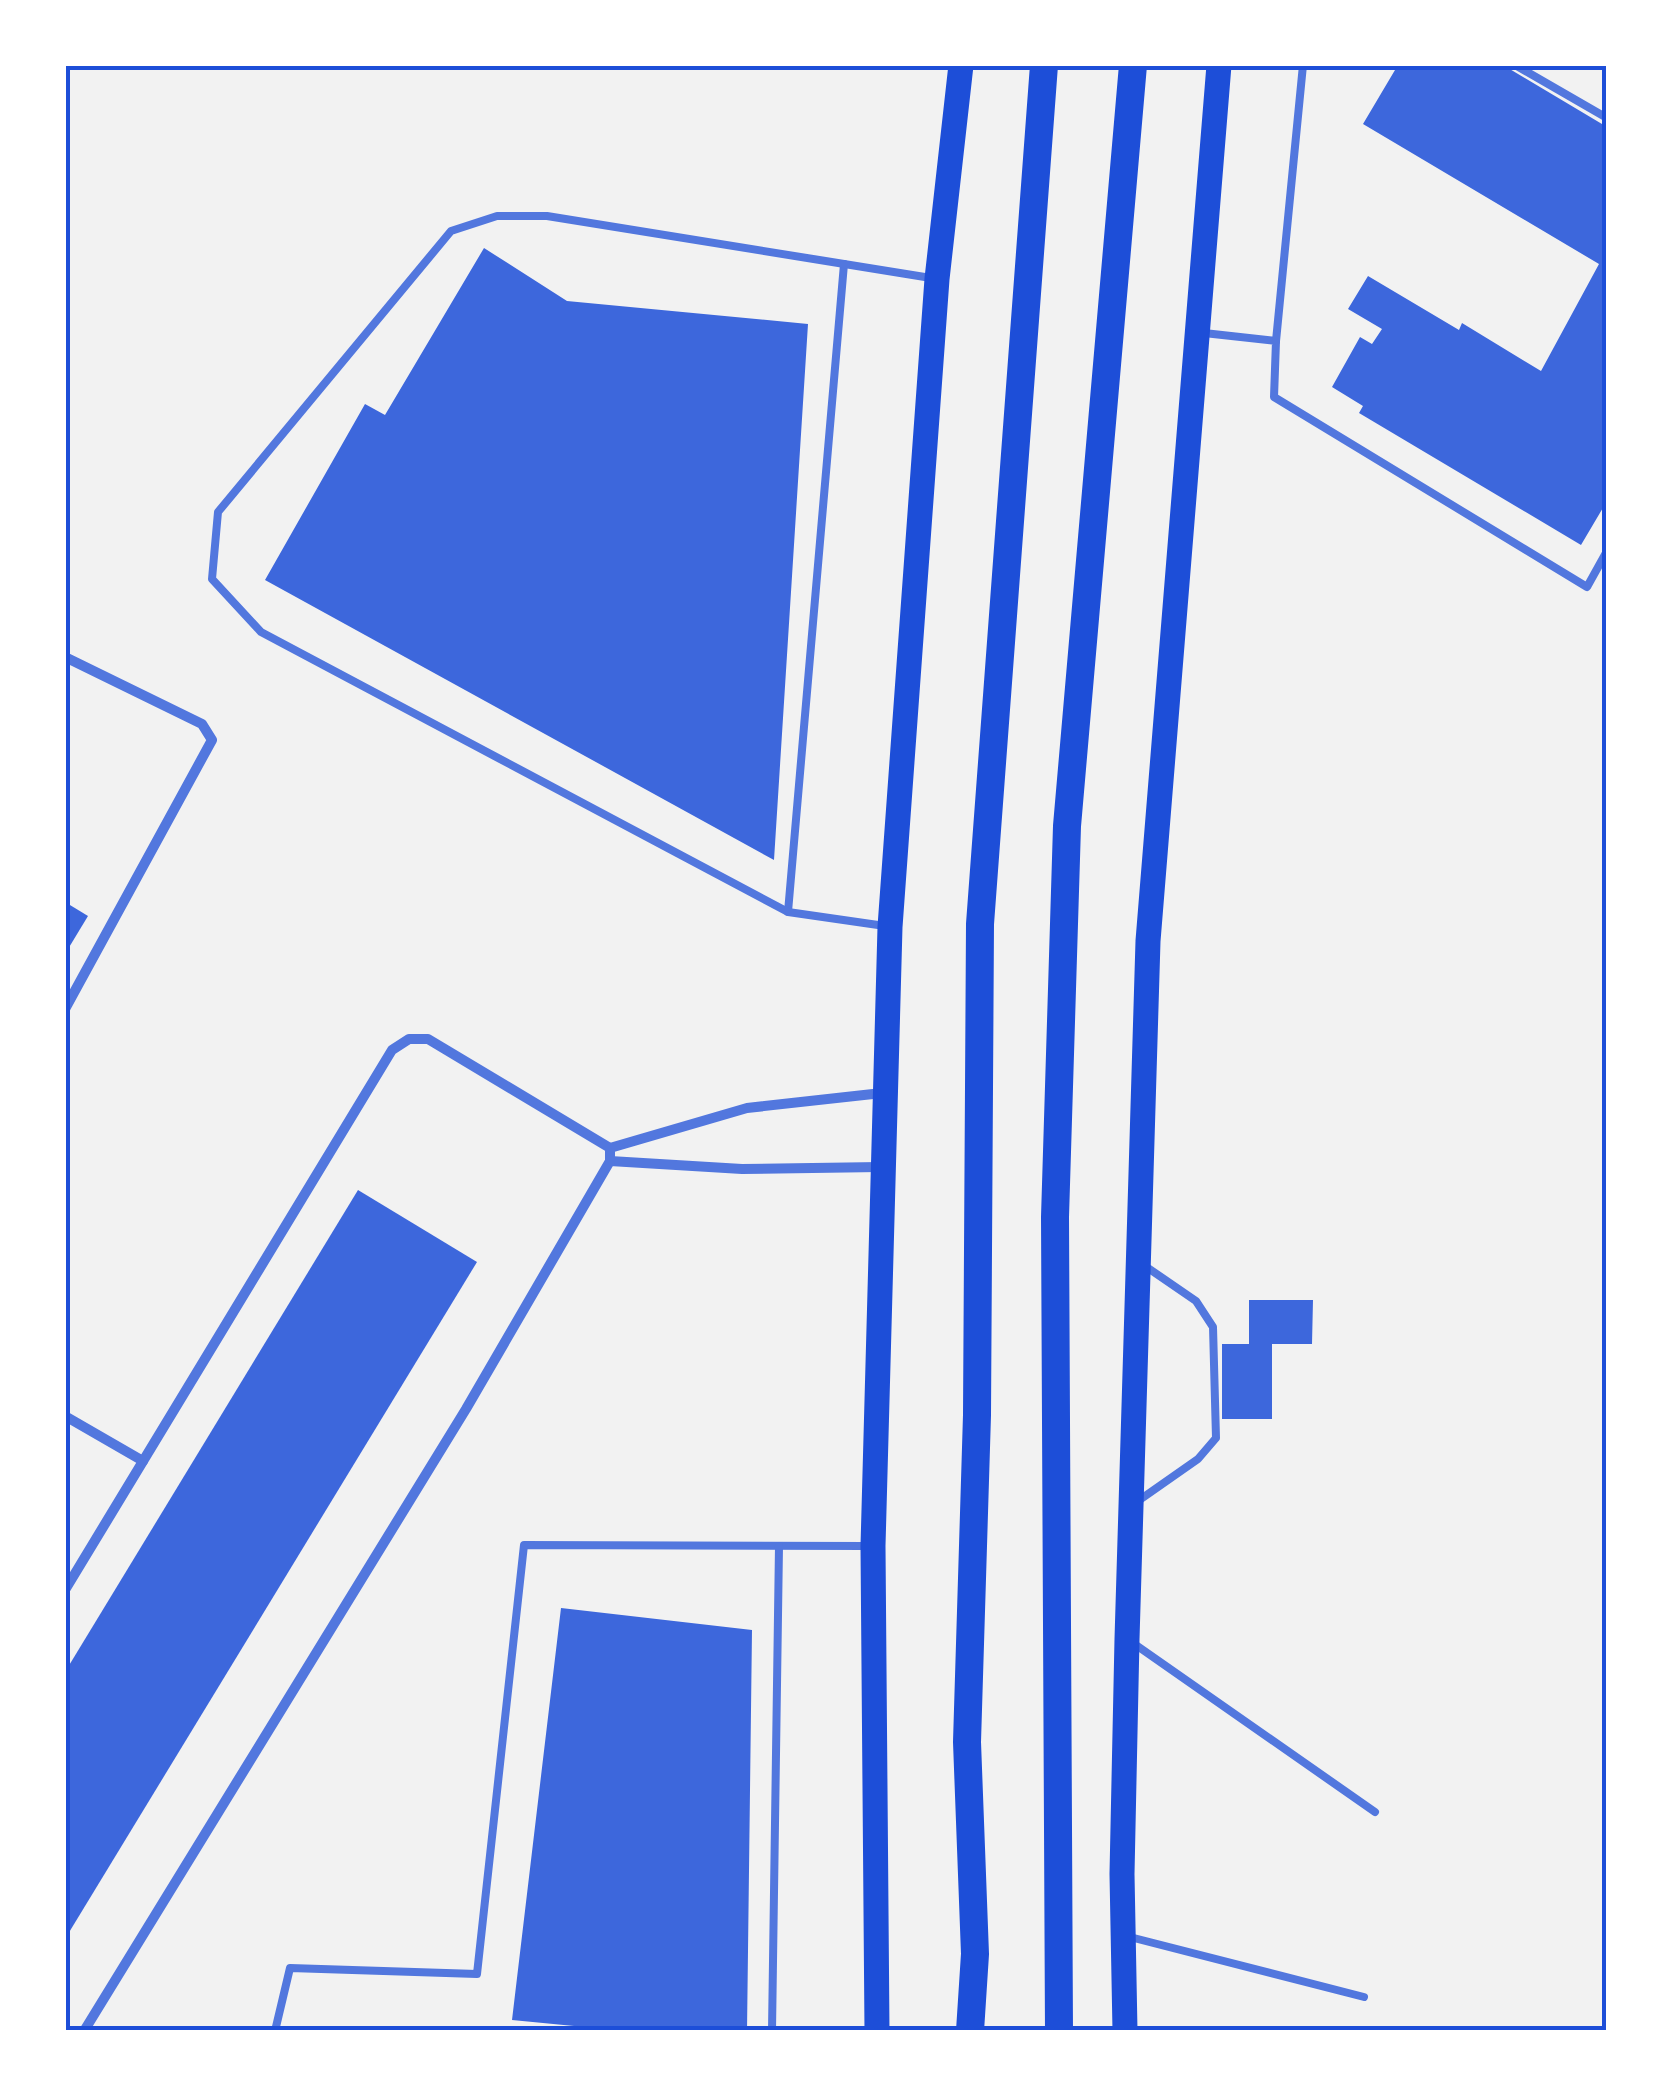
<svg xmlns="http://www.w3.org/2000/svg" width="1672" height="2096" viewBox="0 0 1672 2096" font-family="Poppins,sans-serif">
<rect width="100%" height="100%" fill="#f2f2f2"/>
<g fill="#3d67dc">
<polygon points="1387,65 1503,65 1607,127 1607,501 1581,545 1359,413 1363,406 1332,387 1360,337 1372,344 1382,329 1348,309 1368,276 1459,330 1462,323 1541,371 1599,264 1363,124 1395,70"/>
<polygon points="484,248 567,301 808,324 774,860 265,580 365,404 385,415"/>
<polygon points="65,902 88,916 65,954"/>
<polygon points="358,1190 477,1262 65,1939 65,1672"/>
<polygon points="1249,1300 1313,1300 1312,1344 1272,1344 1272,1419 1222,1419 1222,1344 1249,1344"/>
<polygon points="561,1608 752,1630 747,2031 574,2031 574,2026 512,2020"/>
</g>
<g fill="none" stroke-linecap="round" stroke-linejoin="round">
<g stroke="#5277de" stroke-width="8">
<polyline points="1515,65 1607,118"/>
<polyline points="1204,333 1276,341 1274,397 1587,587 1607,551"/>
<polyline points="1276,341 1303,65"/>
<polyline points="788,912 844,264"/>
<polyline points="885,926 788,912 261,632 212,579 218,512 451,231 497,216 547,216 931,278"/>
<polyline points="1138,1501 1198,1459 1216,1438 1213,1327 1196,1301 1145,1266"/>
<polyline points="1133,1643 1375,1812"/>
<polyline points="1126,1936 1364,1997"/>
<polyline points="275,2031 290,1968 477,1974 524,1545 867,1546"/>
<polyline points="772,2031 779,1546"/>
</g>
<g stroke="#5277de" stroke-width="10">
<polyline points="65,657 202,724 212,740 65,1009"/>
<polyline points="610,1148 747,1108 882,1093"/>
<polyline points="610,1161 742,1169 880,1167"/>
<polyline points="65,1416 143,1461"/>
<polyline points="65,1590 392,1050 409,1039 428,1039 610,1148 610,1161 466,1409 84,2031"/>
</g>
<g stroke="#1d4ed8" stroke-width="25">
<polyline points="877,2031 873,1546 890,927 937,279 961,65"/>
<polyline points="1125,2031 1122,1874 1127,1639 1148,941 1219,65"/>
</g>
<g stroke="#1d4ed8" stroke-width="28">
<polyline points="970,2031 975,1954 967,1742 977,1415 980,924 1044,65"/>
<polyline points="1059,2031 1055,1217 1067,826 1133,65"/>
</g>
</g>
<rect width="1672" height="2096" fill="none" stroke="#ffffff" stroke-width="135"/>
<rect x="68" y="68" width="1536" height="1960" fill="none" stroke="#1d4ed8" stroke-width="4"/>
</svg>
